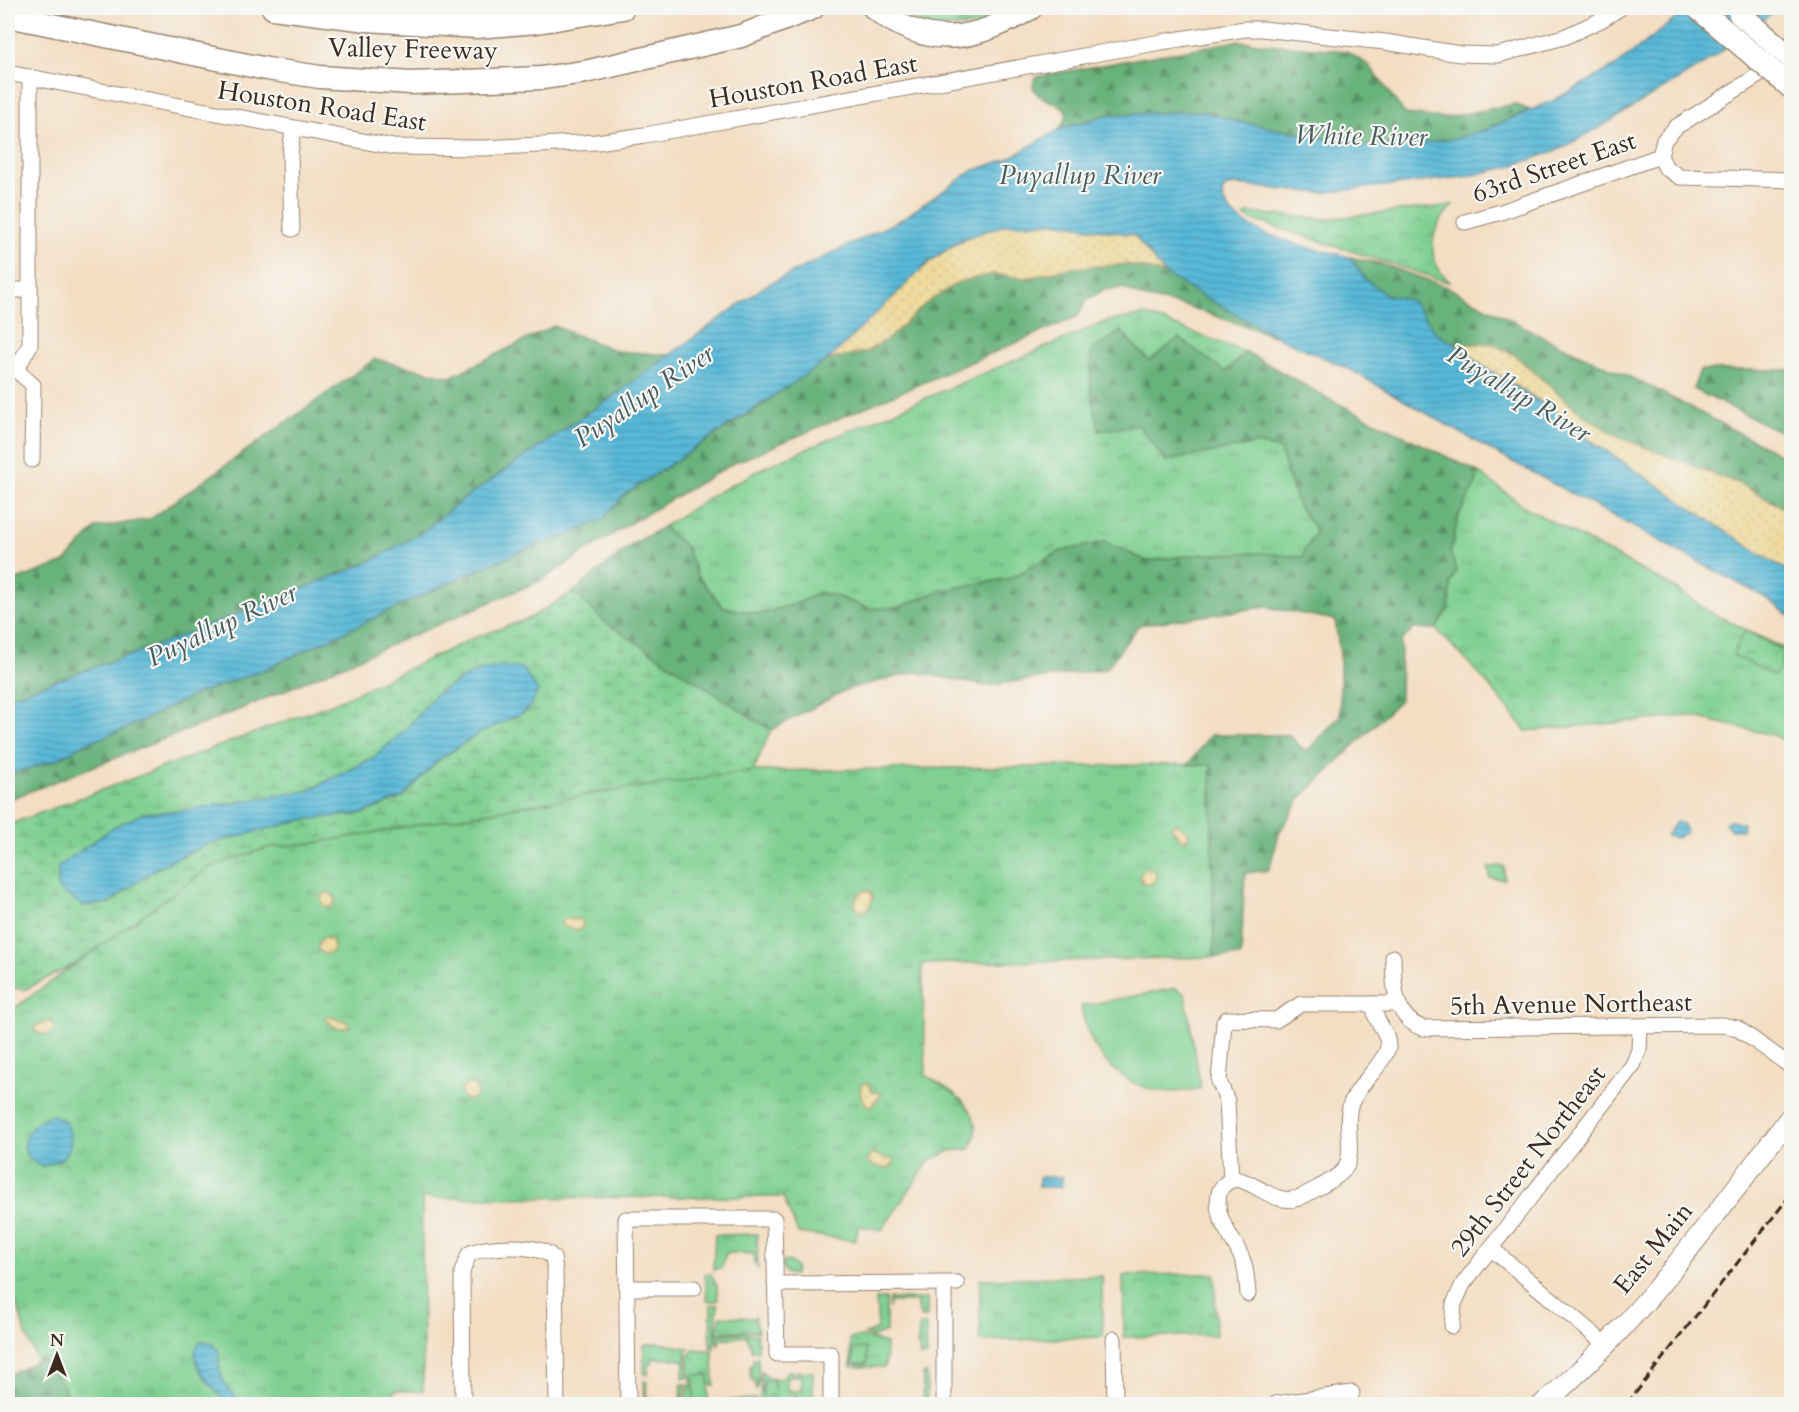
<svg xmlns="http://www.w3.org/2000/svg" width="1799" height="1412" viewBox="0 0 1799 1412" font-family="Cardo,serif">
<defs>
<pattern id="grass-tufts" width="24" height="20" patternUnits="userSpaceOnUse" patternTransform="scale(1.5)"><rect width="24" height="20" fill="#7fd091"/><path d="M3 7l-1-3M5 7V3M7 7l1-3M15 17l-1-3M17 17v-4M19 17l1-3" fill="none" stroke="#69a976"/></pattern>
<pattern id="forest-firs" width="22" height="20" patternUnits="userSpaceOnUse" patternTransform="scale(1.5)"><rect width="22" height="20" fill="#67b27b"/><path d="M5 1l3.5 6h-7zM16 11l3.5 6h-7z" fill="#569164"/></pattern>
<pattern id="wetland-marsh" width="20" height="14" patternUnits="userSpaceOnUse" patternTransform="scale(1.5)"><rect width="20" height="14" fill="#7fd091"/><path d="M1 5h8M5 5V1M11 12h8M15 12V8" fill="none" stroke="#69a976"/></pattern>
<pattern id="sand-dots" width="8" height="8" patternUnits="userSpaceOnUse" patternTransform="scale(1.5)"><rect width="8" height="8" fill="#eeda9e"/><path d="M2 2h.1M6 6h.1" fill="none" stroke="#cdbb88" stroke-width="1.8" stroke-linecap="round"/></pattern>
<pattern id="park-crowns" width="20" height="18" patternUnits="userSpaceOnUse" patternTransform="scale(1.5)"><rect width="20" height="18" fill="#7fd091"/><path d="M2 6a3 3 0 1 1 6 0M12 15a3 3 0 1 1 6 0" fill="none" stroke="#69a976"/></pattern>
<pattern id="water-rules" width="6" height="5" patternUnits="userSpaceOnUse" patternTransform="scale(1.5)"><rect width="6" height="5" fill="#59b9d8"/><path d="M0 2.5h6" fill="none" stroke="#4b97af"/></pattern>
</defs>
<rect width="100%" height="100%" fill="#f6f6f2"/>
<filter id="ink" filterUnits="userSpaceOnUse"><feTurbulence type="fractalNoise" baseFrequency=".0167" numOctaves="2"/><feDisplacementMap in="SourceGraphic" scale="12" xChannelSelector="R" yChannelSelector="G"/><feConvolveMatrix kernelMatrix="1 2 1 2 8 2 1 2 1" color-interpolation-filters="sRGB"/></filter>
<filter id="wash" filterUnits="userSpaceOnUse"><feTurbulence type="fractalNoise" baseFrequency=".008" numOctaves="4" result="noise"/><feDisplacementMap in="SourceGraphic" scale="24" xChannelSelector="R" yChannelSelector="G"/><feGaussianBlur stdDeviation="1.35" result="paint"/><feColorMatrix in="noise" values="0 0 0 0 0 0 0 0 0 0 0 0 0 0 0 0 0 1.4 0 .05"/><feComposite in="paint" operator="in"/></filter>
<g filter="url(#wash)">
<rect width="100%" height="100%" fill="#f3dec2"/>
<g fill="url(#grass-tufts)" stroke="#5d7d58" stroke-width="1.5">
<polygon points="887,8 1017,8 979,26 930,28"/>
<polygon points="1146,315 1246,352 1226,372 1149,361 1121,331 1139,425 1166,461 1256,444 1280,449 1298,506 1316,530 1302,558 1262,553 1203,554 1147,561 1105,542 1061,551 1011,578 943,590 899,607 870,609 833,595 818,593 798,603 760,614 723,607 697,575 686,547 663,527 714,494 771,464 1107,321"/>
<path d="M 1478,472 L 1525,507 L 1678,590 L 1710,612 L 1791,652 L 1791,745 L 1776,736 L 1691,716 L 1526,731 C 1497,693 1469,662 1436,629 L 1449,608 L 1451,582 L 1457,570 L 1450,553 L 1459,515 L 1477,481 Z"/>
<path d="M 1211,764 L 1214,957 L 922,964 L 926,1076 C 952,1090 990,1113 970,1149 L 950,1151 L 929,1161 L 882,1230 L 859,1226 L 855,1241 L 798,1233 L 783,1197 L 422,1198 L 423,1391 L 394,1391 L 390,1404 L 69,1404 L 45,1379 L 24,1329 L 8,1273 L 8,1013 L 211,866 L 270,847 L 315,843 L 597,793 L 753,771 Z"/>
<polygon points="757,1234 758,1270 757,1263 754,1263 754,1254 726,1253 722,1267 713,1270 715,1235"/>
<polygon points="789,1261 796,1267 795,1275 787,1274 782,1267 783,1262"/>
<polygon points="705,1274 711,1274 717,1286 718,1301 707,1301"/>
<polygon points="1215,1274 1216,1335 1124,1337 1123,1275"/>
<polygon points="1102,1276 1103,1337 980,1341 980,1279"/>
<polygon points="876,1299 886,1299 886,1332 874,1337 865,1334 878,1329"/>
<polygon points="889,1299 927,1299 927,1317 920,1317 917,1302 890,1302 889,1309"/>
<polygon points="711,1305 718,1305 714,1348 710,1348"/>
<polygon points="755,1315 758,1332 746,1330 716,1333 721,1316 755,1318"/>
<polygon points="920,1325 926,1325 927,1356 920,1357 919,1347 917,1346"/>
<polygon points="744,1332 757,1335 758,1351 752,1351 747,1336 720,1339 718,1346 716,1335"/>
<polygon points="866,1337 886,1344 885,1367 856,1367 856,1364 866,1364 853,1349 853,1367 851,1367 850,1338"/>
<polygon points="657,1343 689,1348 686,1353 688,1378 683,1378 684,1360 653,1358 652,1364 648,1364 648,1375 644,1374 644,1345"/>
<polygon points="694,1349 713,1351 714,1385 709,1385 708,1375 695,1375 694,1381 691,1381 688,1356"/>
<polygon points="758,1357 758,1386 756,1391 755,1380 751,1380 750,1365 753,1365 753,1358"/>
<polygon points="761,1371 768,1378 781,1379 788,1371 793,1371 793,1376 787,1377 787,1390 792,1390 792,1404 759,1404 761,1384 763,1397 774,1381 760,1382"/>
<polygon points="797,1371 813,1372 813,1400 810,1404 795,1404 795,1391 801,1390 801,1376 796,1376"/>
<rect x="923" y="1374" width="4" height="30"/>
<polygon points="644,1381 647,1382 646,1394 649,1400 680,1403 682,1384 687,1384 680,1404 645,1404"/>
<polygon points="690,1384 694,1384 695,1404 683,1404"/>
<polygon points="756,1399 756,1404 720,1404 718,1401"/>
</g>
<g fill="url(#forest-firs)" stroke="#516e4c" stroke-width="1.5">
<polygon points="1237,41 1346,51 1369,65 1405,114 1443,118 1515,104 1529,110 1485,130 1453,139 1412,145 1369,147 1240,122 1201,111 1108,115 1060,129 1067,115 1064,108 1038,95 1033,87 1035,77"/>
<polygon points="1350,257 1379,263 1447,287 1549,340 1645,384 1791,460 1791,512 1742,485 1621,438 1585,417 1513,354 1493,344 1455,344 1437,334 1412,301 1385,294 1364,278"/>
<polygon points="1128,264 1165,274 1280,338 1186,306 1142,297 1123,288 1104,290 1088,299 1077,317 732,464 627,525 540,581 236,711 8,800 8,775 58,759 84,744 125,729 196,694 266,669 461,577 533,546 569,535 610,512 615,503 624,495 765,403 795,379 827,360 866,352 889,338 925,304 958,282 993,274 1026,278 1070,268"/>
<polygon points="554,326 617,351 672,355 466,497 421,533 367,563 156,646 8,697 8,583 65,562 96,528 150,519 375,359 450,377"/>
<polygon points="1121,331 1149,361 1179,338 1226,372 1246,352 1327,398 1478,472 1477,481 1459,515 1450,553 1457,570 1451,582 1449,608 1436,629 1414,629 1401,641 1400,700 1301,798 1280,831 1269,870 1245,873 1241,956 1214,957 1211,765 1188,765 1210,735 1289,735 1306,752 1340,716 1340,656 1335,620 1266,607 1139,625 1106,669 985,686 916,672 848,689 771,730 606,623 573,592 631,545 663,527 686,547 697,575 723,607 760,614 798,603 818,593 833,595 870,609 899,607 943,590 1011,578 1061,551 1105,542 1147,561 1203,554 1262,553 1302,557 1316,530 1298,506 1280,449 1256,444 1166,461 1138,425 1099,431 1091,392 1091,351"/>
<polygon points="1700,370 1791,370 1791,437 1693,389"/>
<polygon points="42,1358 64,1386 66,1404 8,1404 8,1376"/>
</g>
<path fill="url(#wetland-marsh)" stroke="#5d7d58" stroke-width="1.5" fill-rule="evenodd" d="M 573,592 L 606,623 L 771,730 L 753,771 L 597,793 L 315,843 L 270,847 L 210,867 L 75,964 L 24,990 L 8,987 L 8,825 L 334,703 L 474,638 L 530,618 ZM 436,694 L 478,734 L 437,761 L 403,797 L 364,813 L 302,820 L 208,844 L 158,867 L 109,903 L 145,813 L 188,810 L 307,791 L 373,758 L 406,729 Z"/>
<g fill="url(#sand-dots)" stroke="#94825e" stroke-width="1.5">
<path d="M 1054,222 L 1134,235 L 1165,274 L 1128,264 L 1070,268 L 1026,278 L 993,274 L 958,282 L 925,304 L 889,338 L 866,352 L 827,360 C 883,313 928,242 1003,225 C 1019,221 1037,223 1054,222 Z"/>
<path d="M 1455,344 L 1493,344 L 1513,354 L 1585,417 L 1621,438 L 1742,485 L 1791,512 L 1791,573 C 1716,528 1646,475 1572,429 C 1539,392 1490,377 1455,344 Z"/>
<polygon points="1176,823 1188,832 1188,839 1183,841 1171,827"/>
<circle cx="1148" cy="876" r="8"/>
<polygon points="865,890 870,891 873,897 869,907 863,912 858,910 854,904 858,895"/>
<circle cx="328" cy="900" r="7"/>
<polygon points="564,919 582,920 583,927 580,930 563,927 561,923"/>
<circle cx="326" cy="946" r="8"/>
<polygon points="327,1016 347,1022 350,1027 337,1028 325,1019"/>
<polygon points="50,1021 55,1029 48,1035 37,1033 34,1028 37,1025"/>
<path d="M 868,1083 L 872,1092 L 882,1093 L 871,1107 C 862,1103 859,1094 861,1085 Z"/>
<circle cx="469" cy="1092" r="8"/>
<polygon points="874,1153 883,1158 893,1159 893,1165 887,1169 869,1164 867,1159"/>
</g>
<g fill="url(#park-crowns)" stroke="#5d7d58" stroke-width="1.5">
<path d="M 1453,205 C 1430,228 1423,259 1451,283 L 1244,217 L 1249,213 L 1326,219 Z"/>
<polygon points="1745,630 1786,652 1775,676 1733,655"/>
<polygon points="1504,866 1504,879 1490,878 1488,867"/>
<polygon points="866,1348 867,1364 853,1364 853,1349"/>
<polygon points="774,1381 775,1396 763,1397 763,1382"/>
</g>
<g fill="#7fd091" stroke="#5d7d58" stroke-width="1.5">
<path d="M 1176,988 L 1185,994 L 1201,1088 C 1139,1103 1091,1067 1081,1006 Z"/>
<polygon points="694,1375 709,1375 708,1404 694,1403"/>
</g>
<g fill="url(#water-rules)" stroke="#4a727b" stroke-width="1.5">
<path d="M 1689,8 L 1779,8 L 1704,64 L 1597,129 L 1558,150 L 1509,167 L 1464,177 L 1320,193 L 1234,185 L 1226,187 L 1222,192 C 1223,233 1318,249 1350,257 L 1364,278 L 1385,294 L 1412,301 L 1437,334 L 1455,344 L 1471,359 L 1559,414 L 1572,429 C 1646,475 1716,528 1791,573 L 1791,617 L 1766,598 L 1496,453 L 1349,369 L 1280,338 L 1195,292 L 1165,274 L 1134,235 L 1054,222 L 1004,225 L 960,240 L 929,262 L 829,359 L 624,495 L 603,519 L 569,535 L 533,546 L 461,577 L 266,669 L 196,694 L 125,729 L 84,744 L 58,759 L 8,775 L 8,697 L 156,646 L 367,563 L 421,533 L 466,497 L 616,394 L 765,286 L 902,219 L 972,171 L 1008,159 L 1060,129 L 1108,115 L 1201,111 L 1240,122 L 1369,147 L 1412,145 L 1453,139 L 1485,130 L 1554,100 L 1617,65 Z"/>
<polygon points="500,666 522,668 538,691 527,711 478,734 437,761 403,797 364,813 302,820 208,844 158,867 109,903 83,906 58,889 58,867 115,826 145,813 188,810 307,791 373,758 406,729 436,694 472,673"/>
<polygon points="1729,820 1743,823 1742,830 1731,830 1725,823"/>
<polygon points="1676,822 1683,824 1686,832 1677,838 1666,836"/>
<path d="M 51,1115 C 68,1117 76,1138 67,1153 C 63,1160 50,1164 42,1166 C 11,1155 26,1123 51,1115 Z"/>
<rect x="1039" y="1177" width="23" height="10"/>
<path d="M 201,1341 L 212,1343 L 219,1352 C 218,1380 224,1387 244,1404 L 228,1404 C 215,1390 182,1359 201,1341 Z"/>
</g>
</g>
<g filter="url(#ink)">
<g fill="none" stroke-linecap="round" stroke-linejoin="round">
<g stroke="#978470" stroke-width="17">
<g id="minor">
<polyline points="1775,65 1676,127 1664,140 1660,156 1666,168 1680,177 1792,180"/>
<polyline points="8,73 394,147 484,148 597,142 645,135 1161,42 1245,29 1262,29 1385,42 1460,54 1498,55 1564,37 1601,20 1620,8"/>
<polyline points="30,77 30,345 16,370 33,385 32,460"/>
<polyline points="1465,222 1501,212 1660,156"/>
<polyline points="292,229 290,155 293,129"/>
<polyline points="8,290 30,290"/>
<path d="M 1393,957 C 1394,984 1392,1016 1422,1028 L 1723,1025 L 1737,1028 L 1792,1067"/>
<polyline points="1231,1180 1227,1101 1219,1081 1224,1022 1227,1019 1276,1020 1301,1004 1397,1004"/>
<polyline points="1492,1249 1606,1345"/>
<polyline points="775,1284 957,1283"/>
<polyline points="944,1284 944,1404"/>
<polyline points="627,1288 694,1288"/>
<path d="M 1248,1294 C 1247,1283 1247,1272 1243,1261 C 1234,1236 1211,1218 1220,1190 C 1241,1157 1269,1214 1303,1196 C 1315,1189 1332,1182 1342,1172 C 1358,1157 1342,1122 1352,1101 C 1361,1081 1381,1068 1388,1048 C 1388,1026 1374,1026 1374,1004"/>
<polyline points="1452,1326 1454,1304 1463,1284 1633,1065 1639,1050 1640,1027"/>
<polyline points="1114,1339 1115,1404"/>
<path d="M 463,1404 L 462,1272 L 469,1254 C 485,1245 542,1243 553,1258 L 555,1270 L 557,1404"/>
<polyline points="628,1404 626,1219 774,1219 777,1354 831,1354 831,1404"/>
<polyline points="1276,1404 1352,1393"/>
</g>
</g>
<g stroke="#978470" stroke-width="22">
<path id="major" d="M 1543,1404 C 1640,1323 1714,1215 1792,1115"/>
</g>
<g stroke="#978470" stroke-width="25">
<g id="highway">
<polyline points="273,8 367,20 476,27 537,22 623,8"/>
<path d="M 874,8 C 929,51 976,41 1031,8"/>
<polyline points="463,15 503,8"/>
<polyline points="8,16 267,69 320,77 411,83 542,78 585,72 741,36 813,8"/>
</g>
</g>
<use href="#minor" stroke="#fff" stroke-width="15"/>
<use href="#major" stroke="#fff" stroke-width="20"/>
<use href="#highway" stroke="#fff" stroke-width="22"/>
<polyline stroke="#3b2a1e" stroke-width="3" stroke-dasharray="9 4.5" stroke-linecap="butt" points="1627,1404 1792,1193"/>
<g stroke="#978470" stroke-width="25" stroke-linecap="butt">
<g id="highway-bridge">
<polyline points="1698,8 1792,88"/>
<polyline points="1740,14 1792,59"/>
</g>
</g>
<use href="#highway-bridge" stroke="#fff" stroke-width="22"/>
</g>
</g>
<g text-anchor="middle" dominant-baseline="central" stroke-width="4.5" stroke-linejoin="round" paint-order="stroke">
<g font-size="26" fill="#3b2a1e" stroke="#f6f6f2">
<text transform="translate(413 49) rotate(1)">Valley Freeway</text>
<text transform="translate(813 81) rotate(-10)">Houston Road East</text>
<text transform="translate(322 106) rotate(9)">Houston Road East</text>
<text transform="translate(1554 167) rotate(-19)">63rd Street East</text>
<text transform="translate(1571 1004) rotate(-1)">5th Avenue Northeast</text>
<text transform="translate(1528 1161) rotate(-52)">29th Street Northeast</text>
<text transform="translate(1653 1248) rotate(-51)">East Main</text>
</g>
<g font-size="27" font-style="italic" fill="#465c5f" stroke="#f6f6f2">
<text transform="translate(1361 136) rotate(1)">White River</text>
<text x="1080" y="175">Puyallup River</text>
<text transform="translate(1519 394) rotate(31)">Puyallup River</text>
<text transform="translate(644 396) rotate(-34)">Puyallup River</text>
<text transform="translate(222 625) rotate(-25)">Puyallup River</text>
</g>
</g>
<rect width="1799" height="1412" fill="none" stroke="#f6f6f2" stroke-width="30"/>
<g transform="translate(57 1355)" stroke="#f6f6f2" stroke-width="4.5" paint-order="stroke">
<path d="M0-4.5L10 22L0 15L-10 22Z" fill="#3b2a1e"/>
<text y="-9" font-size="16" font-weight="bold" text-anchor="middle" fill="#3b2a1e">N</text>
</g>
</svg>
